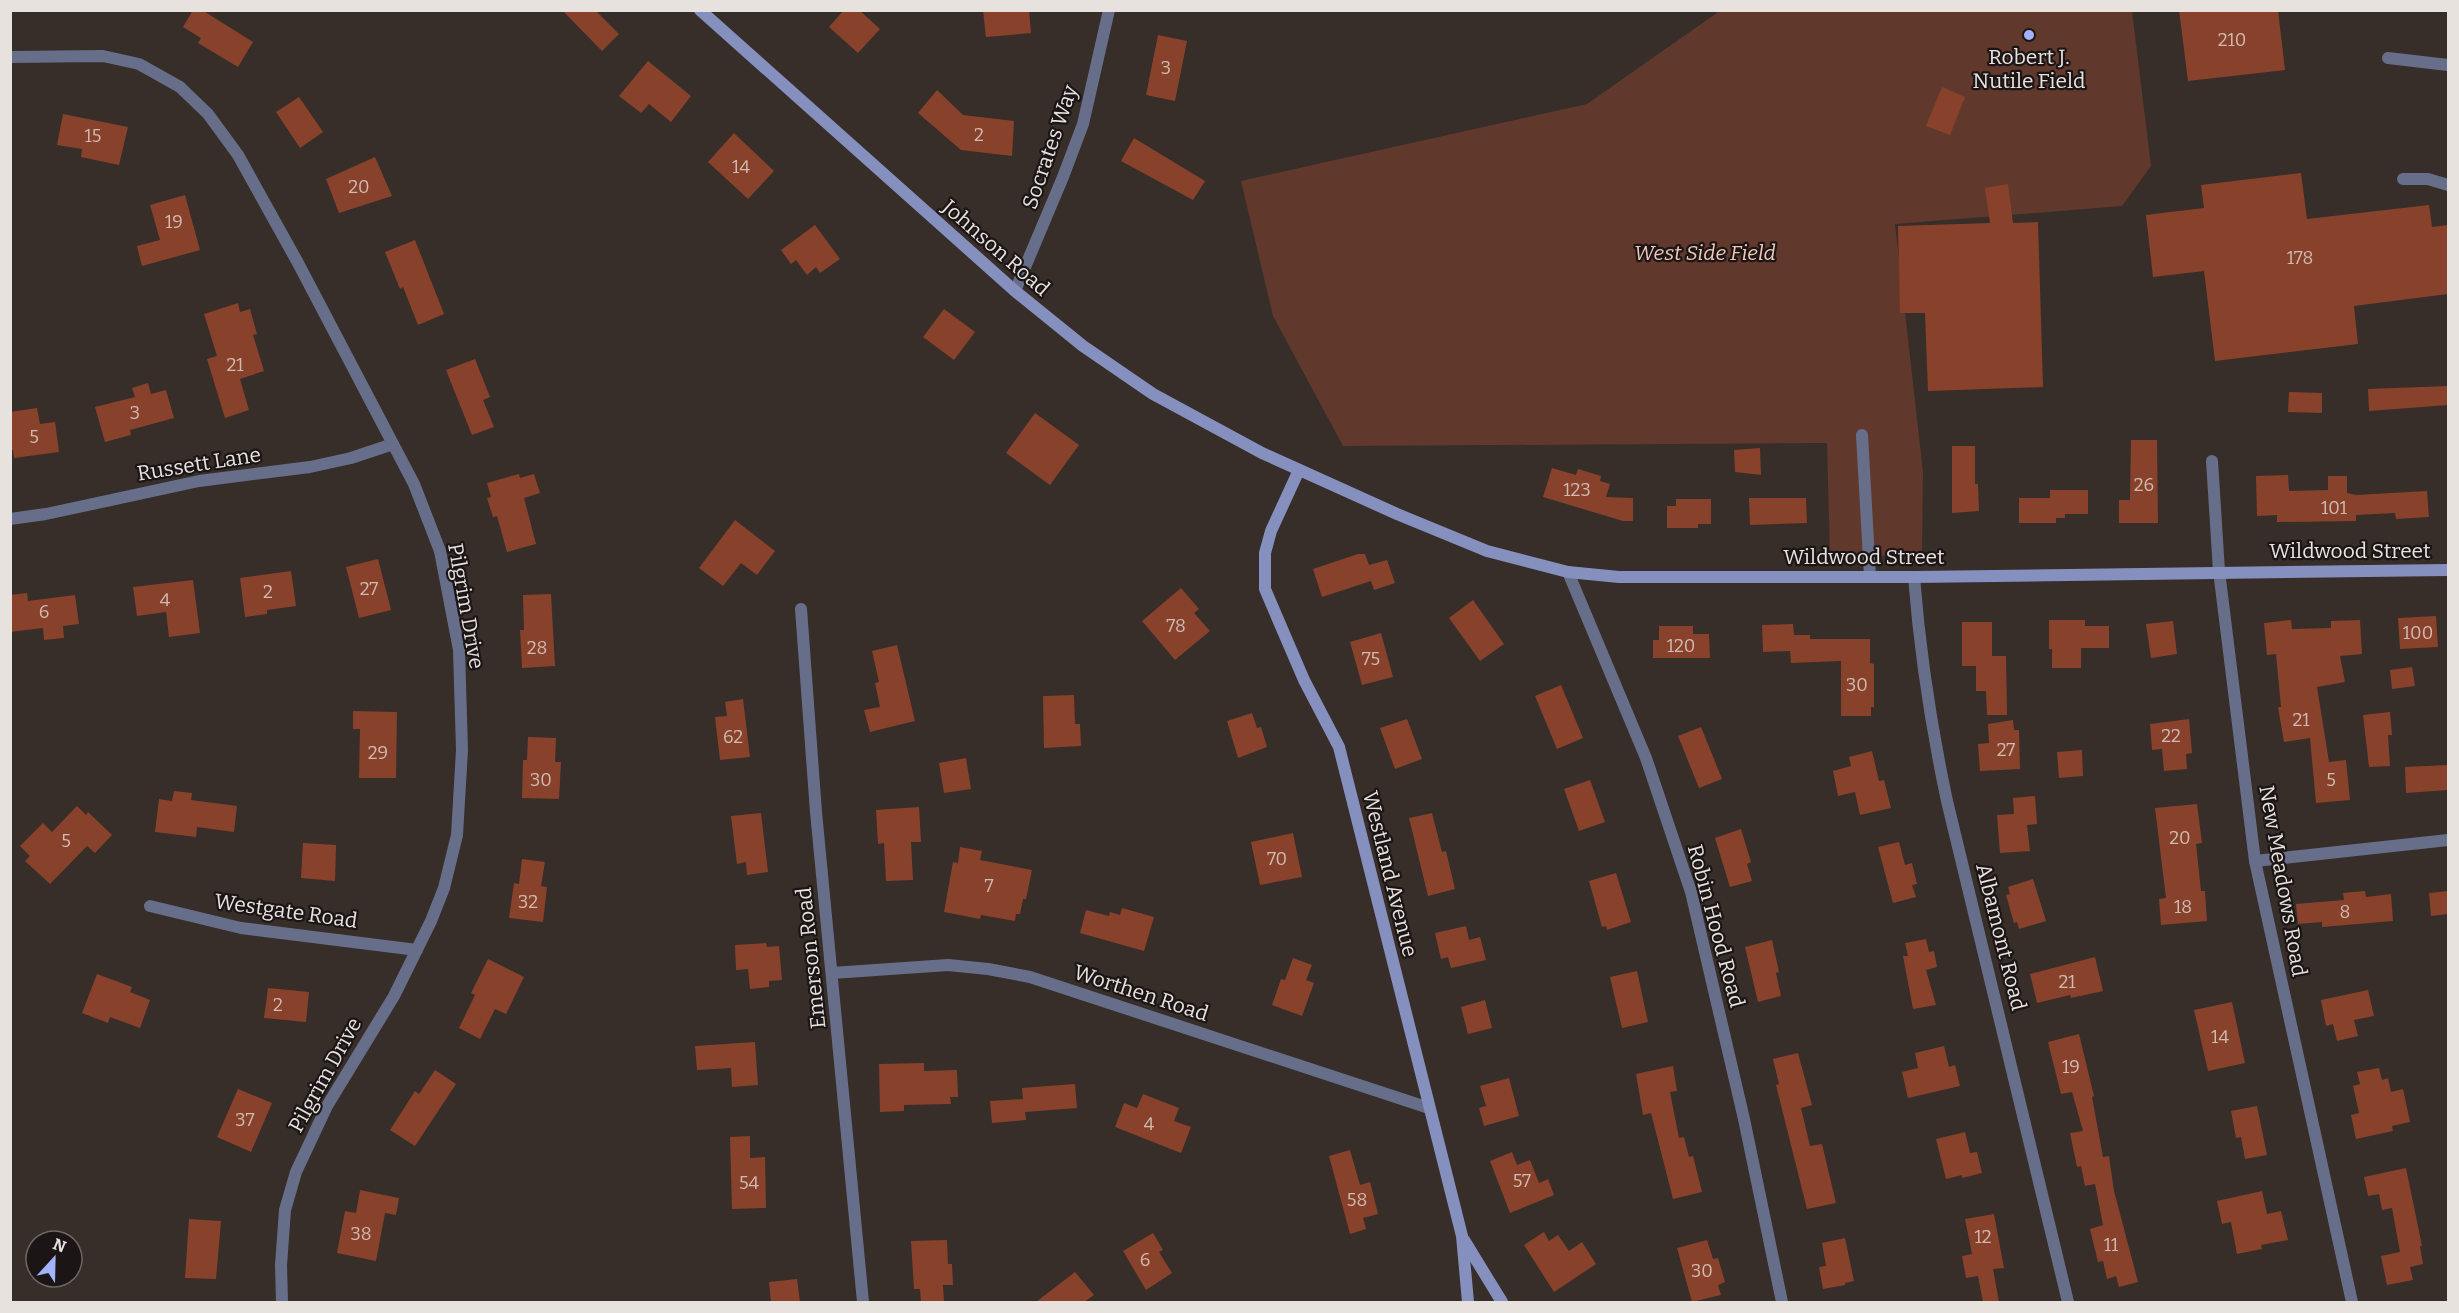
<svg xmlns="http://www.w3.org/2000/svg" width="2459" height="1313" viewBox="0 0 2459 1313" font-family="Bitter,serif">
<rect width="100%" height="100%" fill="#372d29"/>
<polygon fill="#61392c" points="1721,10 2132,11 2151,166 2122,206 1895,224 1923,472 1922,555 1830,557 1827,443 1343,446 1273,316 1241,181 1587,104"/>
<g fill="#88422b">
<polygon points="193,10 202,10 253,42 238,67 198,43 201,38 183,27"/>
<polygon points="562,10 595,10 619,34 602,51"/>
<polygon points="844,10 859,10 880,29 858,53 829,27"/>
<polygon points="983,10 1029,10 1031,33 986,37"/>
<polygon points="2179,10 2278,10 2285,70 2188,81"/>
<polygon points="1158,35 1187,41 1175,101 1146,95"/>
<polygon points="648,61 691,96 671,122 649,104 641,113 619,96"/>
<polygon points="1942,87 1965,97 1950,135 1926,126"/>
<polygon points="937,90 963,115 1014,121 1012,156 961,150 918,113"/>
<polygon points="299,97 323,132 300,148 276,112"/>
<polygon points="63,114 128,127 119,165 81,157 82,149 57,145"/>
<polygon points="734,133 774,171 748,199 708,162"/>
<polygon points="1134,138 1205,181 1193,200 1121,161"/>
<polygon points="375,157 392,196 339,213 326,179"/>
<polygon points="2301,173 2307,219 2429,205 2432,227 2448,225 2448,294 2354,306 2358,344 2215,361 2204,271 2153,277 2146,215 2204,208 2201,185"/>
<polygon points="2008,184 2013,223 2038,222 2043,387 1928,391 1925,313 1900,313 1898,226 1990,223 1985,188"/>
<polygon points="185,195 200,250 142,266 137,246 160,240 150,205"/>
<polygon points="815,225 840,259 820,273 816,267 807,275 796,260 791,264 781,250"/>
<polygon points="415,240 444,314 418,325 403,287 400,289 385,252"/>
<polygon points="238,303 240,312 250,309 257,334 253,335 264,371 240,379 249,410 225,418 207,359 217,356 204,314"/>
<polygon points="944,309 975,332 954,360 923,337"/>
<polygon points="475,359 490,397 483,400 494,427 472,435 446,370"/>
<polygon points="148,383 151,394 166,390 174,418 130,430 131,435 105,442 95,407 135,397 132,388"/>
<polygon points="2448,386 2448,405 2369,411 2368,389"/>
<polygon points="2289,392 2322,393 2322,413 2288,412"/>
<polygon points="37,408 40,424 55,422 59,452 14,458 13,450 10,450 10,412"/>
<polygon points="1035,413 1079,445 1050,485 1006,453"/>
<polygon points="2131,440 2157,440 2158,523 2119,523 2119,500 2130,500"/>
<polygon points="1952,446 1975,446 1975,484 1978,484 1979,511 1952,513"/>
<polygon points="1760,448 1761,475 1735,472 1734,450"/>
<polygon points="1552,468 1576,475 1578,469 1601,476 1600,481 1610,484 1606,497 1633,498 1633,521 1623,521 1543,497"/>
<polygon points="519,474 520,478 534,474 540,493 524,498 536,544 507,552 497,516 493,517 487,498 491,497 487,483"/>
<polygon points="2288,475 2289,491 2328,490 2328,476 2347,476 2347,493 2356,495 2427,491 2429,517 2396,519 2395,513 2356,515 2356,521 2277,522 2277,515 2257,516 2256,476"/>
<polygon points="2050,490 2088,490 2088,514 2065,514 2065,518 2056,518 2056,523 2019,523 2019,498 2050,498"/>
<polygon points="1749,498 1806,498 1807,523 1750,525"/>
<polygon points="1676,499 1711,499 1711,524 1698,524 1698,528 1667,528 1667,506 1676,506"/>
<polygon points="735,520 775,551 757,575 741,563 723,586 699,568"/>
<polygon points="1358,554 1365,554 1369,565 1387,560 1395,583 1374,590 1371,581 1322,597 1313,569"/>
<polygon points="378,559 391,610 359,618 346,567"/>
<polygon points="291,571 296,606 267,610 267,614 245,617 240,578"/>
<polygon points="193,580 200,633 169,637 166,612 137,616 133,587"/>
<polygon points="1181,588 1199,609 1194,613 1210,631 1175,660 1142,621"/>
<polygon points="27,593 28,601 75,595 79,624 63,626 64,638 44,640 43,628 10,632 10,595"/>
<polygon points="551,594 555,666 522,668 520,630 524,630 523,595"/>
<polygon points="1473,600 1504,644 1480,661 1449,618"/>
<polygon points="2436,616 2438,647 2400,649 2398,618"/>
<polygon points="2049,620 2085,620 2085,626 2109,626 2109,648 2081,648 2081,668 2052,668 2052,649 2049,649"/>
<polygon points="2291,620 2292,629 2331,628 2331,621 2360,620 2362,654 2340,656 2345,682 2317,687 2329,762 2346,760 2350,800 2316,803 2310,738 2284,742 2278,707 2281,707 2276,654 2267,655 2264,623"/>
<polygon points="2173,621 2177,654 2151,658 2146,624"/>
<polygon points="1962,622 1992,622 1992,656 2006,656 2007,715 1987,715 1986,691 1976,691 1976,666 1962,666"/>
<polygon points="1793,624 1794,635 1810,635 1810,639 1870,639 1870,663 1874,664 1874,707 1871,707 1871,716 1841,716 1841,661 1791,663 1790,651 1763,652 1762,625"/>
<polygon points="1659,626 1693,626 1693,634 1709,634 1710,658 1653,658 1653,640 1659,640"/>
<polygon points="1381,633 1393,677 1362,685 1350,642"/>
<polygon points="897,645 915,721 870,732 864,710 880,707 875,683 879,682 872,651"/>
<polygon points="2412,667 2415,686 2392,689 2390,670"/>
<polygon points="1561,685 1583,738 1557,749 1535,696"/>
<polygon points="1074,695 1075,724 1080,724 1081,746 1044,748 1043,696"/>
<polygon points="743,699 750,757 720,760 715,717 727,716 725,702"/>
<polygon points="353,711 397,712 396,778 359,778 360,729 353,729"/>
<polygon points="2390,712 2392,735 2388,735 2390,766 2369,767 2363,715"/>
<polygon points="1252,713 1257,728 1261,727 1267,747 1238,758 1227,721"/>
<polygon points="1407,719 1422,759 1395,769 1380,728"/>
<polygon points="2189,719 2192,753 2186,754 2187,769 2164,771 2162,749 2152,750 2150,724"/>
<polygon points="2013,720 2014,730 2019,730 2020,769 1980,771 1978,744 1989,743 1988,724"/>
<polygon points="1701,727 1722,779 1699,788 1678,736"/>
<polygon points="528,737 556,738 555,762 561,762 559,799 522,798 523,760 527,760"/>
<polygon points="2082,750 2083,776 2059,778 2057,752"/>
<polygon points="1872,751 1879,781 1884,780 1891,808 1860,815 1855,792 1838,796 1833,771 1851,766 1849,757"/>
<polygon points="966,758 971,789 944,793 939,763"/>
<polygon points="2448,765 2448,790 2406,793 2405,767"/>
<polygon points="1590,780 1605,822 1579,831 1564,789"/>
<polygon points="174,791 192,793 191,800 237,806 234,832 197,827 196,837 155,832 159,799 172,801"/>
<polygon points="2035,796 2037,824 2027,825 2030,851 2000,853 1997,815 2014,814 2013,798"/>
<polygon points="2197,804 2202,843 2196,844 2201,891 2205,891 2207,921 2161,925 2159,899 2166,898 2155,808"/>
<polygon points="77,806 86,815 88,812 112,835 95,853 87,846 50,884 25,861 30,856 20,846 43,823 52,832"/>
<polygon points="919,807 921,842 911,842 913,880 886,881 884,843 878,844 876,810"/>
<polygon points="761,813 768,872 747,875 746,862 737,864 731,816"/>
<polygon points="1432,813 1442,852 1446,851 1455,889 1428,896 1409,818"/>
<polygon points="1741,829 1751,862 1747,864 1752,881 1730,887 1715,838"/>
<polygon points="1293,833 1302,877 1260,885 1251,842"/>
<polygon points="1899,842 1905,865 1912,863 1917,884 1912,885 1916,897 1893,903 1878,847"/>
<polygon points="303,843 336,845 335,881 301,878"/>
<polygon points="960,847 982,851 980,860 1032,870 1026,899 1023,899 1020,914 1016,914 1015,921 981,915 980,919 944,912 953,862 958,863"/>
<polygon points="522,859 545,862 541,886 547,887 543,922 509,918 514,883 519,884"/>
<polygon points="1616,873 1631,922 1607,930 1606,926 1602,927 1589,881"/>
<polygon points="2033,879 2046,921 2019,929 2017,922 2014,923 2006,895 2010,894 2008,887"/>
<polygon points="2365,891 2366,897 2391,894 2393,921 2322,927 2322,922 2298,924 2296,904 2344,900 2343,893"/>
<polygon points="2448,891 2448,914 2431,916 2429,893"/>
<polygon points="1122,908 1154,917 1144,951 1080,933 1086,910 1109,916 1110,912 1120,915"/>
<polygon points="1466,926 1469,940 1480,937 1486,960 1451,968 1448,957 1441,959 1435,933"/>
<polygon points="1926,939 1929,952 1934,951 1937,967 1926,970 1936,1005 1913,1009 1903,956 1908,956 1905,943"/>
<polygon points="1772,940 1779,972 1776,973 1781,996 1758,1002 1745,947"/>
<polygon points="766,943 767,947 779,946 782,980 769,981 769,987 750,989 748,969 736,970 735,945"/>
<polygon points="2095,957 2103,991 2071,998 2070,995 2037,1003 2030,974"/>
<polygon points="1293,958 1312,965 1306,980 1314,983 1302,1016 1272,1005 1281,979 1285,980"/>
<polygon points="488,959 524,977 506,1014 495,1009 480,1039 459,1028 475,995 471,993"/>
<polygon points="1637,971 1648,1022 1622,1028 1610,977"/>
<polygon points="97,974 132,987 130,992 150,1000 140,1028 110,1017 108,1023 82,1013"/>
<polygon points="268,988 309,992 306,1022 264,1018"/>
<polygon points="2368,990 2374,1016 2354,1020 2358,1036 2337,1041 2333,1024 2326,1026 2321,1000"/>
<polygon points="1485,1000 1492,1028 1468,1034 1461,1007"/>
<polygon points="2232,1002 2245,1063 2208,1071 2194,1010"/>
<polygon points="2079,1034 2094,1096 2092,1097 2103,1157 2109,1156 2114,1191 2138,1282 2119,1287 2116,1276 2107,1279 2103,1261 2098,1262 2090,1229 2103,1225 2095,1184 2085,1186 2081,1166 2077,1167 2070,1133 2083,1131 2072,1092 2061,1094 2048,1042"/>
<polygon points="755,1042 758,1085 732,1087 731,1068 697,1070 695,1046"/>
<polygon points="1944,1046 1949,1067 1955,1065 1960,1086 1908,1098 1902,1072 1918,1068 1915,1053"/>
<polygon points="1798,1053 1812,1105 1801,1108 1810,1146 1822,1144 1836,1203 1807,1209 1776,1085 1779,1084 1773,1059"/>
<polygon points="924,1063 924,1071 957,1070 958,1097 950,1097 951,1104 904,1105 904,1111 880,1112 879,1064"/>
<polygon points="1673,1066 1677,1091 1670,1092 1679,1138 1684,1137 1689,1157 1693,1156 1702,1192 1673,1199 1651,1113 1643,1115 1636,1074"/>
<polygon points="2379,1068 2382,1080 2388,1078 2391,1092 2403,1089 2410,1122 2392,1126 2393,1131 2356,1139 2351,1115 2359,1113 2353,1086 2360,1084 2357,1072"/>
<polygon points="435,1070 456,1084 415,1146 390,1130 415,1091 419,1094"/>
<polygon points="1509,1078 1519,1116 1484,1126 1479,1108 1486,1106 1480,1086"/>
<polygon points="1075,1084 1077,1108 1025,1112 1026,1120 992,1123 990,1101 1023,1099 1022,1088"/>
<polygon points="238,1089 272,1103 251,1152 217,1137"/>
<polygon points="1143,1094 1179,1108 1174,1121 1191,1127 1181,1153 1115,1127 1124,1103 1137,1108"/>
<polygon points="2257,1106 2267,1155 2245,1159 2241,1137 2236,1138 2231,1111"/>
<polygon points="1965,1132 1970,1153 1977,1152 1982,1173 1962,1178 1962,1175 1946,1179 1936,1139"/>
<polygon points="750,1136 750,1158 765,1157 766,1208 732,1209 730,1137"/>
<polygon points="1350,1150 1360,1185 1370,1182 1378,1214 1363,1218 1366,1229 1350,1234 1329,1156"/>
<polygon points="1512,1152 1517,1165 1530,1160 1539,1183 1548,1179 1554,1195 1510,1213 1490,1161"/>
<polygon points="2406,1168 2422,1246 2420,1246 2423,1264 2410,1267 2413,1280 2387,1285 2381,1256 2400,1252 2392,1208 2382,1210 2379,1194 2368,1196 2364,1177"/>
<polygon points="360,1190 399,1198 396,1215 385,1213 376,1261 337,1253 345,1211 356,1213"/>
<polygon points="2262,1191 2267,1214 2281,1211 2288,1240 2261,1245 2262,1249 2237,1254 2231,1222 2222,1224 2217,1201"/>
<polygon points="1994,1214 2004,1268 1993,1269 1999,1302 1983,1302 1978,1276 1966,1278 1962,1256 1972,1254 1965,1219"/>
<polygon points="189,1219 221,1221 216,1279 185,1278"/>
<polygon points="1544,1232 1549,1241 1558,1235 1569,1251 1582,1242 1596,1264 1554,1292 1524,1245"/>
<polygon points="1153,1233 1163,1250 1159,1252 1172,1273 1146,1290 1123,1251"/>
<polygon points="1845,1238 1854,1281 1845,1283 1845,1285 1823,1289 1819,1267 1826,1266 1822,1243"/>
<polygon points="947,1240 948,1264 952,1264 953,1285 943,1285 944,1301 921,1302 920,1289 914,1289 911,1241"/>
<polygon points="1707,1240 1713,1259 1718,1258 1725,1282 1718,1285 1721,1295 1692,1302 1677,1248"/>
<polygon points="1075,1272 1094,1295 1084,1302 1036,1302"/>
<polygon points="797,1279 800,1302 771,1302 769,1282"/>
</g>
<g fill="none" stroke-linecap="round" stroke-linejoin="round">
<g stroke="#676e8a" stroke-width="12">
<polyline points="2388,58 2448,65"/>
<polyline points="2403,179 2428,179 2448,185"/>
<polyline points="1862,435 1870,577"/>
</g>
<g stroke="#676e8a" stroke-width="12">
<polyline points="10,57 103,56 139,64 180,87 208,114 238,155 298,263 414,484 440,551 459,650 462,750 457,835 444,888 431,921 394,996 327,1106 296,1172 285,1210 281,1265 282,1302"/>
<polyline points="1015,291 1063,177 1083,124 1109,10"/>
<polyline points="2212,461 2219,571 2255,861 2352,1302"/>
<polyline points="10,519 46,514 199,481 310,467 351,458 393,444"/>
<polyline points="1568,572 1646,758 1691,892 1744,1119 1782,1302"/>
<path d="M 1914,577 C 1920,653 1931,726 1947,801 L 2068,1302"/>
<polyline points="801,609 816,812 863,1302"/>
<polyline points="2255,861 2448,840"/>
<polyline points="150,906 241,928 417,950"/>
<polyline points="832,973 948,965 988,969 1030,977 1429,1108"/>
</g>
<g stroke="#8690be" stroke-width="12">
<polyline points="700,10 1015,291 1083,346 1153,394 1262,453 1397,514 1487,551 1568,572 1619,577 1914,577 2448,570"/>
<polyline points="1299,470 1271,531 1265,553 1265,589 1304,680 1339,747 1462,1236 1468,1302"/>
<polyline points="1464,1240 1502,1302"/>
</g>
</g>
<circle fill="#a3b2fd" stroke="#1b1615" stroke-width="2" cx="2029" cy="35" r="6"/>
<g text-anchor="middle" dominant-baseline="central" stroke-width="4.5" stroke-linejoin="round" paint-order="stroke">
<g font-size="18" fill="#d0bab2">
<text x="2232" y="40">210</text>
<text x="1166" y="68">3</text>
<text x="979" y="135">2</text>
<text x="93" y="136">15</text>
<text x="741" y="167">14</text>
<text x="359" y="187">20</text>
<text x="174" y="222">19</text>
<text x="2300" y="258">178</text>
<text x="235" y="365">21</text>
<text x="135" y="413">3</text>
<text x="34" y="437">5</text>
<text x="2144" y="485">26</text>
<text x="1577" y="490">123</text>
<text x="2334" y="508">101</text>
<text x="369" y="589">27</text>
<text x="268" y="592">2</text>
<text x="165" y="600">4</text>
<text x="44" y="612">6</text>
<text x="1176" y="626">78</text>
<text x="2418" y="633">100</text>
<text x="1681" y="646">120</text>
<text x="537" y="648">28</text>
<text x="1371" y="659">75</text>
<text x="1857" y="685">30</text>
<text x="2301" y="720">21</text>
<text x="2171" y="736">22</text>
<text x="733" y="737">62</text>
<text x="2006" y="750">27</text>
<text x="378" y="753">29</text>
<text x="541" y="780">30</text>
<text x="2331" y="780">5</text>
<text x="2180" y="838">20</text>
<text x="66" y="841">5</text>
<text x="1277" y="859">70</text>
<text x="989" y="886">7</text>
<text x="528" y="902">32</text>
<text x="2183" y="907">18</text>
<text x="2345" y="912">8</text>
<text x="2067" y="982">21</text>
<text x="278" y="1005">2</text>
<text x="2220" y="1037">14</text>
<text x="2071" y="1067">19</text>
<text x="245" y="1120">37</text>
<text x="1149" y="1124">4</text>
<text x="1522" y="1181">57</text>
<text x="749" y="1183">54</text>
<text x="1357" y="1200">58</text>
<text x="361" y="1234">38</text>
<text x="1983" y="1237">12</text>
<text x="2111" y="1245">11</text>
<text x="1145" y="1260">6</text>
<text x="1702" y="1271">30</text>
</g>
<g font-size="21" fill="#e8e2df" stroke="#1b1615">
<text x="2029" y="57">Robert J.<tspan x="2029" dy="24">Nutile Field</tspan></text>
</g>
<g font-size="21" fill="#e8e2df" stroke="#1b1615">
<text transform="translate(1050 147) rotate(-71)">Socrates Way</text>
<text transform="translate(996 248) rotate(41)">Johnson Road</text>
<text transform="translate(199 464) rotate(-9)">Russett Lane</text>
<text x="2350" y="551">Wildwood Street</text>
<text x="1864" y="557">Wildwood Street</text>
<text transform="translate(466 606) rotate(80)">Pilgrim Drive</text>
<text transform="translate(1390 874) rotate(76)">Westland Avenue</text>
<text transform="translate(2283 881) rotate(80)">New Meadows Road</text>
<text transform="translate(286 911) rotate(8)">Westgate Road</text>
<text transform="translate(1716 926) rotate(75)">Robin Hood Road</text>
<text transform="translate(2001 937) rotate(76)">Albamont Road</text>
<text transform="translate(811 958) rotate(-96)">Emerson Road</text>
<text transform="translate(1141 993) rotate(18)">Worthen Road</text>
<text transform="translate(325 1075) rotate(-61)">Pilgrim Drive</text>
</g>
<g font-size="21" font-style="italic" fill="#f1c7b9" stroke="#1b1615">
<text x="1705" y="253">West Side Field</text>
</g>
</g>
<rect width="2459" height="1313" fill="none" stroke="#e8e2df" stroke-width="24"/>
<g transform="translate(54 1259) rotate(22)"><circle r="28" fill="#1b1615" stroke="#6d6866" stroke-width="1.5"/>
<path d="M0-4.5L10 22L0 15L-10 22Z" fill="#a3b2fd"/>
<text y="-9" font-size="16" font-weight="bold" text-anchor="middle" fill="#e8e2df">N</text>
</g>
</svg>
